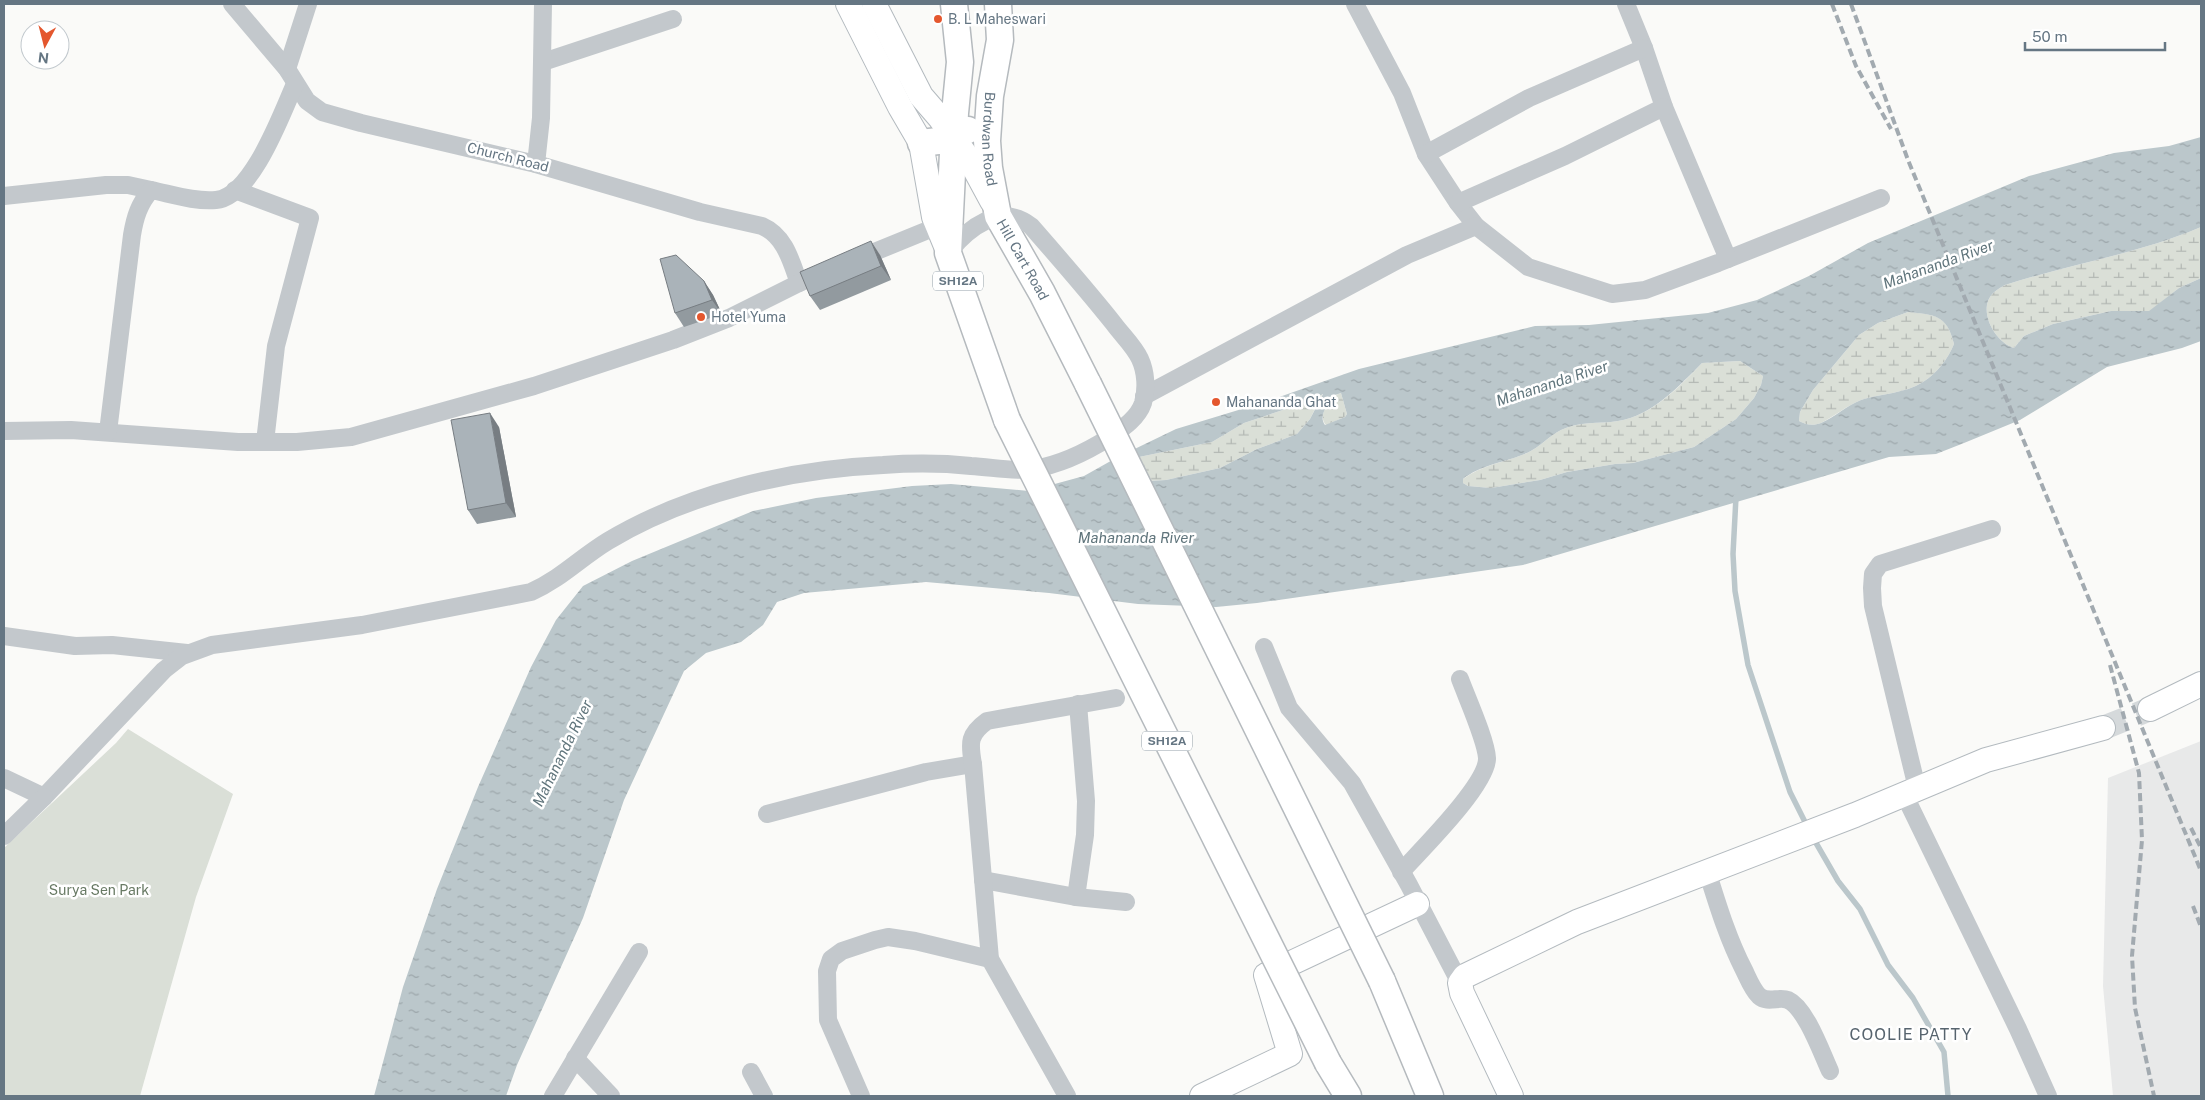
<svg xmlns="http://www.w3.org/2000/svg" width="2205" height="1100" viewBox="0 0 2205 1100" font-family="'Public Sans',sans-serif">
<defs>
<pattern id="wetland-marsh" width="20" height="14" patternUnits="userSpaceOnUse" patternTransform="scale(1.25)"><rect width="20" height="14" fill="#dadfd7"/><path d="M1 5h8M5 5V1M11 12h8M15 12V8" fill="none" stroke="#b4b9b4"/></pattern>
<pattern id="water-ripples" width="26" height="14" patternUnits="userSpaceOnUse" patternTransform="scale(1.25)"><rect width="26" height="14" fill="#bbc7cb"/><path d="M2 4q2-2 4 0t4 0M15 11q2-2 4 0t4 0" fill="none" stroke="#9ca6aa"/></pattern>
</defs>
<rect width="100%" height="100%" fill="#fafaf8"/>
<polygon fill="#e8e9e9" points="2201,741 2201,1096 2113,1096 2103,986 2108,778"/>
<polygon fill="#dadfd7" points="128,729 233,794 196,897 140,1096 4,1096 4,848 116,743"/>
<g fill="url(#wetland-marsh)">
<path d="M 2201,227 L 2201,278 L 2179,288 L 2150,311 L 2111,311 L 2053,324 L 2024,336 L 2014,348 C 1997,343 1982,318 1988,301 C 1991,293 1998,289 2005,285 C 2070,264 2138,254 2201,227 Z"/>
<path d="M 1908,312 C 1935,315 1947,314 1954,344 C 1948,359 1937,373 1923,382 C 1904,394 1882,393 1861,400 C 1846,406 1835,416 1821,423 C 1813,426 1806,425 1799,421 L 1800,412 L 1813,390 L 1859,335 L 1878,323 Z"/>
<path d="M 1740,361 L 1763,376 L 1761,385 L 1754,398 L 1736,419 L 1694,447 L 1633,463 L 1615,464 L 1567,472 L 1540,480 L 1491,488 L 1468,486 L 1463,483 L 1463,479 C 1481,465 1506,462 1527,453 C 1540,447 1549,436 1561,430 C 1579,421 1599,424 1618,421 C 1652,416 1680,386 1702,363 Z"/>
<polygon points="1323,393 1310,419 1297,434 1257,449 1220,468 1166,480 1149,481 1127,461 1139,457 1212,442 1244,423 1301,404"/>
<path d="M 1341,393 L 1347,414 L 1345,417 L 1326,425 C 1318,416 1327,405 1333,396 Z"/>
</g>
<path fill="url(#water-ripples)" fill-rule="evenodd" d="M 2201,137 L 2201,227 C 2138,254 2070,264 2005,285 C 1998,289 1991,293 1988,301 C 1982,318 1997,343 2014,348 L 2024,336 L 2053,324 L 2111,311 L 2149,311 L 2179,288 L 2201,278 L 2201,341 L 2182,348 L 2107,367 L 2020,420 L 1964,443 L 1936,454 L 1889,457 L 1523,565 L 1257,603 L 1216,607 L 1138,604 L 1049,593 L 926,582 L 804,593 L 777,602 L 763,625 L 741,642 L 706,653 L 684,671 L 624,800 L 583,918 L 517,1065 L 506,1096 L 374,1096 L 403,987 L 437,889 L 478,787 L 531,667 L 556,620 L 583,586 L 632,561 L 753,511 L 816,498 L 912,486 L 951,484 L 1029,491 L 1084,476 L 1116,458 L 1176,429 L 1268,401 L 1359,369 L 1535,326 L 1589,325 L 1708,313 L 1757,300 L 1809,276 L 1868,243 L 2029,176 L 2114,153 L 2169,146 ZM 1908,312 C 1934,315 1947,314 1954,344 C 1948,359 1937,373 1923,382 C 1904,394 1882,393 1861,400 C 1846,406 1835,417 1821,423 C 1813,426 1806,425 1799,421 L 1800,412 L 1813,390 L 1859,335 L 1878,323 ZM 1740,361 L 1763,376 L 1761,385 L 1754,398 L 1736,419 L 1694,447 L 1633,463 L 1615,464 L 1567,472 L 1540,480 L 1491,488 L 1468,486 L 1463,483 L 1463,479 C 1480,465 1506,462 1527,453 C 1540,447 1549,436 1561,430 C 1579,421 1599,424 1618,421 C 1652,416 1679,386 1702,363 ZM 1341,393 L 1347,414 L 1345,417 L 1325,425 C 1318,416 1328,405 1332,396 ZM 1323,394 L 1310,419 L 1297,434 L 1257,449 L 1220,468 L 1166,480 L 1149,481 L 1127,461 L 1139,457 L 1212,442 L 1244,423 L 1301,404 Z"/>
<g fill="none" stroke-linecap="round" stroke-linejoin="round">
<g stroke="#bbc7cb" stroke-width="5.5">
<polyline points="1736,497 1733,554 1735,591 1748,665 1790,792 1808,828"/>
<polyline points="1812,836 1838,881 1860,909 1888,965 1913,998 1944,1052 1948,1096"/>
</g>
<polyline stroke="#d5d9db" stroke-width="24" stroke-dasharray="24 12" stroke-linecap="butt" points="2103,728 2150,709"/>
<g stroke="#b3babf" stroke-width="26">
<g id="secondary">
<polyline points="848,4 900,107 921,143 934,217 948,251"/>
<polyline points="874,4 921,96 940,118 972,164 992,201"/>
<polyline points="2150,709 2201,684"/>
<polyline points="1202,1096 1290,1054 1266,975 1417,904"/>
<polyline points="1511,1096 1462,993 1460,983 1465,976 1577,922 1855,815 1986,760 2103,728"/>
</g>
</g>
<g stroke="#b5babe" stroke-width="29">
<g id="primary">
<polyline points="954,4 960,62 955,113 948,253 1007,420"/>
<path id="s1" d="M 998,4 L 1000,40 L 990,96 L 987,141 L 989,168 L 998,216 L 1042,293 L 1088,384"/>
<polyline points="921,143 938,141 968,130"/>
<polyline points="1382,981 1430,1096"/>
<polyline points="1328,1063 1348,1096"/>
</g>
</g>
<g stroke="#c3c8cc" stroke-width="18">
<path d="M 232,4 L 287,69 L 307,101 L 322,112 L 361,123 L 536,164 L 700,212 L 762,226 C 785,236 791,261 799,283"/>
<polyline points="1355,4 1402,93 1426,154 1458,203 1476,226 1528,267 1612,294 1645,290 1718,263 1881,198"/>
<polyline points="1626,4 1644,48 1664,107 1728,259"/>
<polyline points="543,62 673,19"/>
<polyline points="287,69 308,4"/>
<polyline points="1426,154 1529,98 1644,48"/>
<polyline points="536,164 541,118 543,4"/>
<polyline points="235,190 310,218 276,346 265,442"/>
<polyline points="4,196 106,185 128,185 151,190"/>
<polyline points="1458,203 1565,156 1664,107"/>
<polyline points="857,259 938,226"/>
<polyline points="1144,396 1407,255 1476,226"/>
<polyline points="4,431 71,430 238,442 297,442 351,437 534,386 673,340 729,318 799,283 826,272"/>
<path d="M 108,432 L 132,235 C 135,217 139,204 151,190 C 171,194 195,202 216,200 C 252,197 282,113 295,84"/>
<polyline points="4,636 75,646 112,645 187,653"/>
<polyline points="1264,647 1289,708 1352,783 1409,885 1460,983"/>
<path d="M 4,778 L 44,797 L 164,670 L 182,656 L 212,645 L 362,625 L 531,592 C 562,578 580,558 608,541 C 688,493 790,469 883,465 C 912,463 942,463 971,466 C 992,467 1012,472 1033,469 C 1059,465 1088,451 1110,437 C 1123,428 1138,418 1143,403 C 1147,389 1146,372 1140,359 C 1134,346 1122,335 1114,324 C 1087,290 1059,258 1031,226 C 1000,202 968,228 948,253"/>
<polyline points="1917,788 1873,606 1872,588 1873,574 1880,564 1992,529"/>
<polyline points="1904,794 2018,1029 2048,1096"/>
<polyline points="767,814 926,772 973,764"/>
<polyline points="4,836 44,797"/>
<path d="M 1401,872 C 1420,851 1488,784 1487,758 C 1486,740 1467,698 1460,679"/>
<path d="M 1708,874 C 1718,906 1728,939 1744,970 C 1748,978 1752,989 1759,996 C 1768,1004 1779,996 1788,1000 C 1806,1008 1822,1054 1830,1071"/>
<polyline points="983,880 1076,897 1126,902"/>
<polyline points="1076,897 1085,835 1086,801 1078,704"/>
<polyline points="575,1058 611,1096"/>
<polyline points="751,1072 764,1096"/>
<polyline points="553,1096 639,952"/>
<polyline points="861,1096 828,1020 827,971 831,959 842,951 875,940 888,937 915,941 990,959"/>
<path d="M 1067,1096 L 990,959 L 973,764 C 969,742 969,734 987,721 L 1116,698"/>
</g>
<use href="#secondary" stroke="#fff" stroke-width="24"/>
<use href="#primary" stroke="#fff" stroke-width="26"/>
<g stroke="#a2aab0" stroke-width="4" stroke-dasharray="8 4" stroke-linecap="butt">
<polyline points="1832,4 1856,66 1891,129"/>
<polyline points="1851,4 1908,160 2201,871"/>
<polyline points="2110,665 2139,773 2142,840 2132,956 2135,1008 2154,1096"/>
<polyline points="2191,828 2201,848"/>
<polyline points="2193,906 2201,927"/>
</g>
<g stroke="#b5babe" stroke-width="29" stroke-linecap="butt">
<g id="primary-bridge">
<polyline points="1088,384 1382,981"/>
<polyline points="1007,420 1328,1063"/>
</g>
</g>
<use href="#primary-bridge" stroke="#fff" stroke-width="26"/>
</g>
<g fill="#929a9f">
<polygon points="880,255 891,280 820,310 810,296"/>
<polygon points="704,281 713,295 722,314 684,327 675,313"/>
<polygon points="499,427 516,517 477,524 468,510"/>
</g>
<g fill="#777d82">
<polygon points="871,241 880,255 891,280 881,266"/>
<polygon points="704,281 713,295 722,314 712,300"/>
<polygon points="490,413 499,427 516,517 506,503"/>
</g>
<g fill="#aab3b9" stroke="#777d82">
<polygon points="871,241 881,266 810,296 800,272"/>
<polygon points="676,255 704,281 712,300 675,313 660,259"/>
<polygon points="490,413 506,503 468,510 451,420"/>
</g>
<g fill="#e4572e" stroke="#fff" stroke-width="2">
<circle cx="938" cy="19" r="5"/>
<circle cx="701" cy="317" r="5"/>
<circle cx="1216" cy="402" r="5"/>
</g>
<g text-anchor="middle" dominant-baseline="central" stroke-width="5" stroke-linejoin="round" paint-order="stroke">
<g fill="#fff" stroke="#939fa8" stroke-width="1">
<rect x="933" y="271.5" width="50" height="19" rx="4"/>
<rect x="1142" y="731.5" width="50" height="19" rx="4"/>
</g>
<g font-size="12" font-weight="bold" fill="#657683">
<text x="958" y="281">SH12A</text>
<text x="1167" y="741">SH12A</text>
</g>
<g font-size="14" fill="#657683" stroke="#fff" text-anchor="start">
<text x="948" y="19">B. L Maheswari</text>
<text x="711" y="317">Hotel Yuma</text>
<text x="1226" y="402">Mahananda Ghat</text>
</g>
<g font-size="14" fill="#657683" stroke="#fff">
<text stroke="none"><textPath href="#s1" startOffset="136">Burdwan Road</textPath></text>
<text transform="translate(508 157) rotate(14)">Church Road</text>
<text stroke="none"><textPath href="#s1" startOffset="264">Hill Cart Road</textPath></text>
</g>
<g font-size="14" fill="#687a64" stroke="#fff">
<text x="99" y="890">Surya Sen Park</text>
</g>
<g font-size="15" font-style="italic" fill="#60757c" stroke="#fff">
<text transform="translate(1938 264) rotate(-20)">Mahananda River</text>
<text transform="translate(1552 383) rotate(-18)">Mahananda River</text>
<text x="1136" y="537">Mahananda River</text>
<text transform="translate(562 753) rotate(-64)">Mahananda River</text>
</g>
<g font-size="16" letter-spacing="1" fill="#57646e" stroke="#fff">
<text x="1911" y="1034">COOLIE PATTY</text>
</g>
</g>
<rect width="2205" height="1100" fill="none" stroke="#657683" stroke-width="10"/>
<g transform="translate(45 45) rotate(187)"><circle r="24" fill="#ffffff" stroke="#c1c8cd"/>
<path d="M0-4L9 19L0 12L-9 19Z" fill="#e4572e"/>
<text y="-8" font-size="14" font-weight="bold" text-anchor="middle" fill="#657683">N</text>
</g>
<path d="M2025 42v8h140v-8" fill="none" stroke="#657683" stroke-width="2.5"/>
<text x="2032" y="42" font-size="15" fill="#657683" stroke="#ffffff" stroke-width="4" paint-order="stroke">50 m</text>
</svg>
